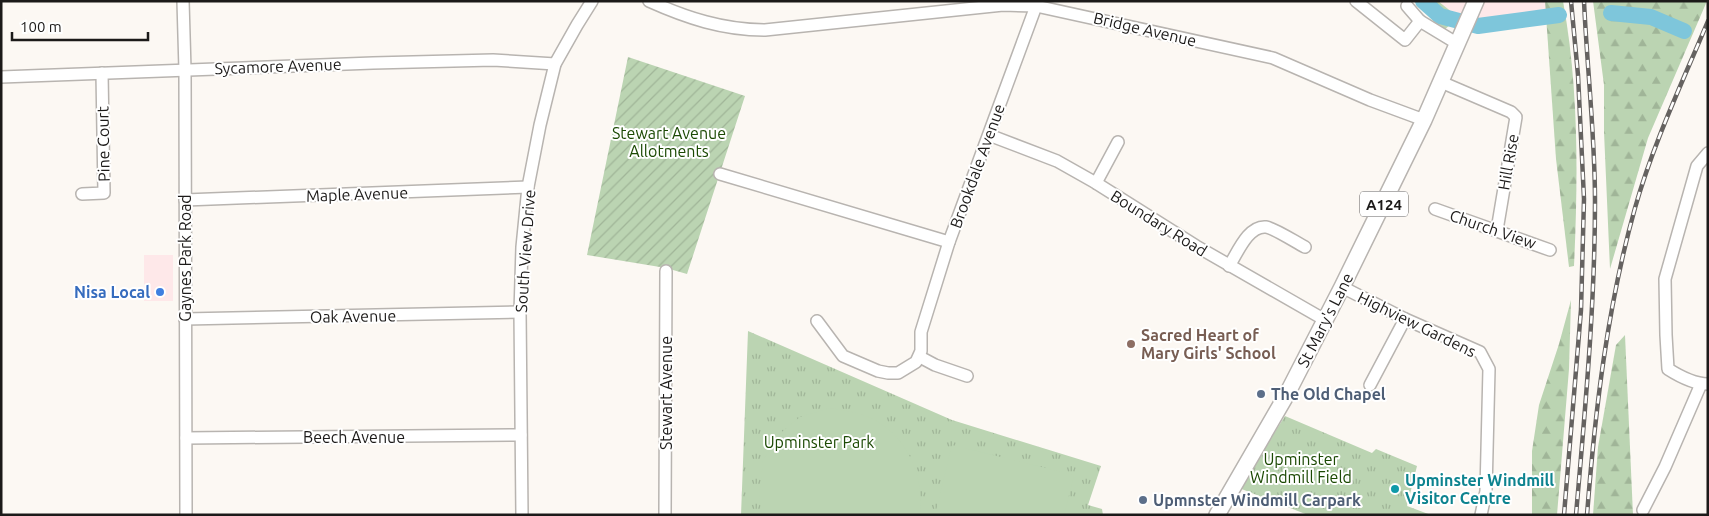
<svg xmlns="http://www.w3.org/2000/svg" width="1709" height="516" viewBox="0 0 1709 516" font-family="Ubuntu,sans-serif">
<defs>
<pattern id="grass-tufts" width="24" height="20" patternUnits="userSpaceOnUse" patternTransform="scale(1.25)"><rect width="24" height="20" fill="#bbd4b2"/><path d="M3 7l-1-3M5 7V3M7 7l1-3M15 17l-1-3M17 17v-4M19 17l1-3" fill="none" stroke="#a0b598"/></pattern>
<pattern id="forest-firs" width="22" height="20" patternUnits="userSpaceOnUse" patternTransform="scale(1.25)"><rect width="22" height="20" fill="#bbd4b2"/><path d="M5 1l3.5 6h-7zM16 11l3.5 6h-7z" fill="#a0b598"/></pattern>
<pattern id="garden-furrows" width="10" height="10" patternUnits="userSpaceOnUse" patternTransform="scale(1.25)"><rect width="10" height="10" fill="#bbd4b2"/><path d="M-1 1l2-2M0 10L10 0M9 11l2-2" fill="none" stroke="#a0b598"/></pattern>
</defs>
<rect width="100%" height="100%" fill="#fcf8f3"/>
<g fill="#fee8e9">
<polygon points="1438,1 1545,1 1546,16 1482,24 1453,13"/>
<rect x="144" y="255" width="29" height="46"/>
</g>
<g fill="url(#grass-tufts)">
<polygon points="748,331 952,420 1101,466 1088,505 1102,509 1103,515 741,515"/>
<polygon points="1285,416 1372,453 1376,449 1417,466 1407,506 1431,515 1308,515 1239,488"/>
</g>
<g fill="url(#forest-firs)">
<polygon points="1414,1 1438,1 1453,13 1451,24 1443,31"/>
<path d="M 1545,1 L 1563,1 C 1579,88 1578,178 1574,266 L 1569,267 L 1556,159 Z"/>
<polygon points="1593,1 1707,1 1648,138 1610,269 1604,132 1604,85"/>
<polygon points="1571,300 1569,369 1557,515 1532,515 1532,451 1539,405 1559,344"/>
<polygon points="1625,335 1633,515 1593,515 1598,447 1616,345"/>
</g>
<polygon fill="url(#garden-furrows)" points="628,57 745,96 687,274 666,268 587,255"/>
<g fill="#bbd4b2">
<path d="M 830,408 C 848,411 870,414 884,426 C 912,447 924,481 920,515 L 762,515 L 759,497 L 763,461 L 777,436 L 800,417 Z"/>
<polygon points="952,445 1074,475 1064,515 935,515"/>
</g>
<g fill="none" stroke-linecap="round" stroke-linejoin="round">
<g stroke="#7ec6db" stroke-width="16">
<polyline points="1423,1 1440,16 1478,26 1559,15"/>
<polyline points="1611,13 1651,17 1684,31"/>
</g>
<g stroke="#b8b4b0" stroke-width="14">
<g id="minor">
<polyline points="183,1 185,70 186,515"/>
<path d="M 649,1 C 687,18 723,30 765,30 L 1003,5 L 1036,6 L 1273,58 L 1370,100 L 1424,120"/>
<polyline points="1356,1 1405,40 1420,21 1458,44"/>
<polyline points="1407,6 1420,21"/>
<polyline points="1,77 373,63 493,60 555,64"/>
<polyline points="1441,82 1511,112 1516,117 1497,230"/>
<polyline points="989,135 1057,161 1096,183 1196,246 1325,320"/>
<path d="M 1708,153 L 1697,166 L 1665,279 L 1666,335 L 1668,369 C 1679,376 1695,384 1708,384"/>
<polyline points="720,174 949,242"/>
<polyline points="1096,183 1118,142"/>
<polyline points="82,194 104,193 102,73"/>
<polyline points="185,200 528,187"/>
<polyline points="1435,209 1550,250"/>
<path d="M 1229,266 C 1237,254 1248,225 1266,227 C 1274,228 1297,243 1305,247"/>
<polyline points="1342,287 1405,319 1480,352 1489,369 1486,491 1481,515"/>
<polyline points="185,319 520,312"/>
<polyline points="817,321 843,356 878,371 888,373 898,373 916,362 921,351 921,332 949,242 1036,6"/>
<polyline points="920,357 935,365 967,376"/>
<polyline points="1370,385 1405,319"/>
<polyline points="186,438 521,435"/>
<polyline points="1643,510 1665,467 1701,384"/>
<polyline points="522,515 520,312 522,247 528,187 540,125 555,64 577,25 592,1"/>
<polyline points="665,515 666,271"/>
</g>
</g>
<g stroke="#b8b4b0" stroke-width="18">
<polyline id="major" points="1217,515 1287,394 1342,287 1424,120 1476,1"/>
</g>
<use href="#minor" stroke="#fff" stroke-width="11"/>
<use href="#major" stroke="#fff" stroke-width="15"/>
<g stroke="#656260" stroke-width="4.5">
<g id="rail">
<polyline points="1564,515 1581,310 1584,199 1578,75 1571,1"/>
<path d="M 1576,515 C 1585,410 1595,306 1595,201 C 1595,135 1587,68 1584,1"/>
<path d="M 1587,515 C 1595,412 1607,308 1635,208 C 1653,144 1682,83 1708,21"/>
</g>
</g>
<use href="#rail" stroke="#fff" stroke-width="2.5" stroke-dasharray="8" stroke-linecap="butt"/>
</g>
<circle fill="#3f7fe0" stroke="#fff" stroke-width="2" cx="160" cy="292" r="5"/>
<circle fill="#8d6e63" stroke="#fff" stroke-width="2" cx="1131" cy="344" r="5"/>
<g fill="#5c6f8a" stroke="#fff" stroke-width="2">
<circle cx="1261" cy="394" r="5"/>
<circle cx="1143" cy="500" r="5"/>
</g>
<circle fill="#0f9aa8" stroke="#fff" stroke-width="2" cx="1395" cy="489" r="5"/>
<g text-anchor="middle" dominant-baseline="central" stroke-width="4" stroke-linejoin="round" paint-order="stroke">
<rect fill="#fff" stroke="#605f5e" stroke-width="1" x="1360" y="191.5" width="48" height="25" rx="4"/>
<g font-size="15" font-weight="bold" fill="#1c1a19">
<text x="1384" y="204">A124</text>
</g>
<g font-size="16" fill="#1c1a19" stroke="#fff">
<text transform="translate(1145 29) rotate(13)">Bridge Avenue</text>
<text transform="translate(278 66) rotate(-2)">Sycamore Avenue</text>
<text transform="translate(103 144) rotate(-91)">Pine Court</text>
<text transform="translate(1508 162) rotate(-80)">Hill Rise</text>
<text transform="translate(977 166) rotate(-70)">Brookdale Avenue</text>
<text transform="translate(357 194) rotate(-2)">Maple Avenue</text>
<text transform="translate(1159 223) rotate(32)">Boundary Road</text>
<text transform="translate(1493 229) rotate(19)">Church View</text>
<text transform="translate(525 251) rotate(-86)">South View Drive</text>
<text transform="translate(185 258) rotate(-90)">Gaynes Park Road</text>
<text transform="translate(353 316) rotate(-1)">Oak Avenue</text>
<text transform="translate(1325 320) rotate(-63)">St Mary's Lane</text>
<text transform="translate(1417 324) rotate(26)">Highview Gardens</text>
<text transform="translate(666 393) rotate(-90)">Stewart Avenue</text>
<text x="354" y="437">Beech Avenue</text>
</g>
<g font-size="16" fill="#1b4903" stroke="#fff">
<text x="669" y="133">Stewart Avenue<tspan x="669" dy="18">Allotments</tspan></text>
<text x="819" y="442">Upminster Park</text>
<text x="1301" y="459">Upminster<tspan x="1301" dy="18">Windmill Field</tspan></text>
</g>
<g font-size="16" font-weight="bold" fill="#366cbe" stroke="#fff" text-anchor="end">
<text x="150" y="292">Nisa Local</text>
</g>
<g font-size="16" font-weight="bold" fill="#785e54" stroke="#fff" text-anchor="start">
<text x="1141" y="335">Sacred Heart of<tspan x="1141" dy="18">Mary Girls' School</tspan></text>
</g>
<g font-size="16" font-weight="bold" fill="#4e5e75" stroke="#fff" text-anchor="start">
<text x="1271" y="394">The Old Chapel</text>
<text x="1153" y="500">Upmnster Windmill Carpark</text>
</g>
<g font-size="16" font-weight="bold" fill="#0d838f" stroke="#fff" text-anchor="start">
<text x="1405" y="480">Upminster Windmill<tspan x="1405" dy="18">Visitor Centre</tspan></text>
</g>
</g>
<rect width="1709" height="516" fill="none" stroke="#1c1a19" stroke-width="5"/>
<path d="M12 32v8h136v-8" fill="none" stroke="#1c1a19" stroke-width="2.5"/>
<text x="20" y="32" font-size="15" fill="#1c1a19" stroke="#ffffff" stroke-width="4" paint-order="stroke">100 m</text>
</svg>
